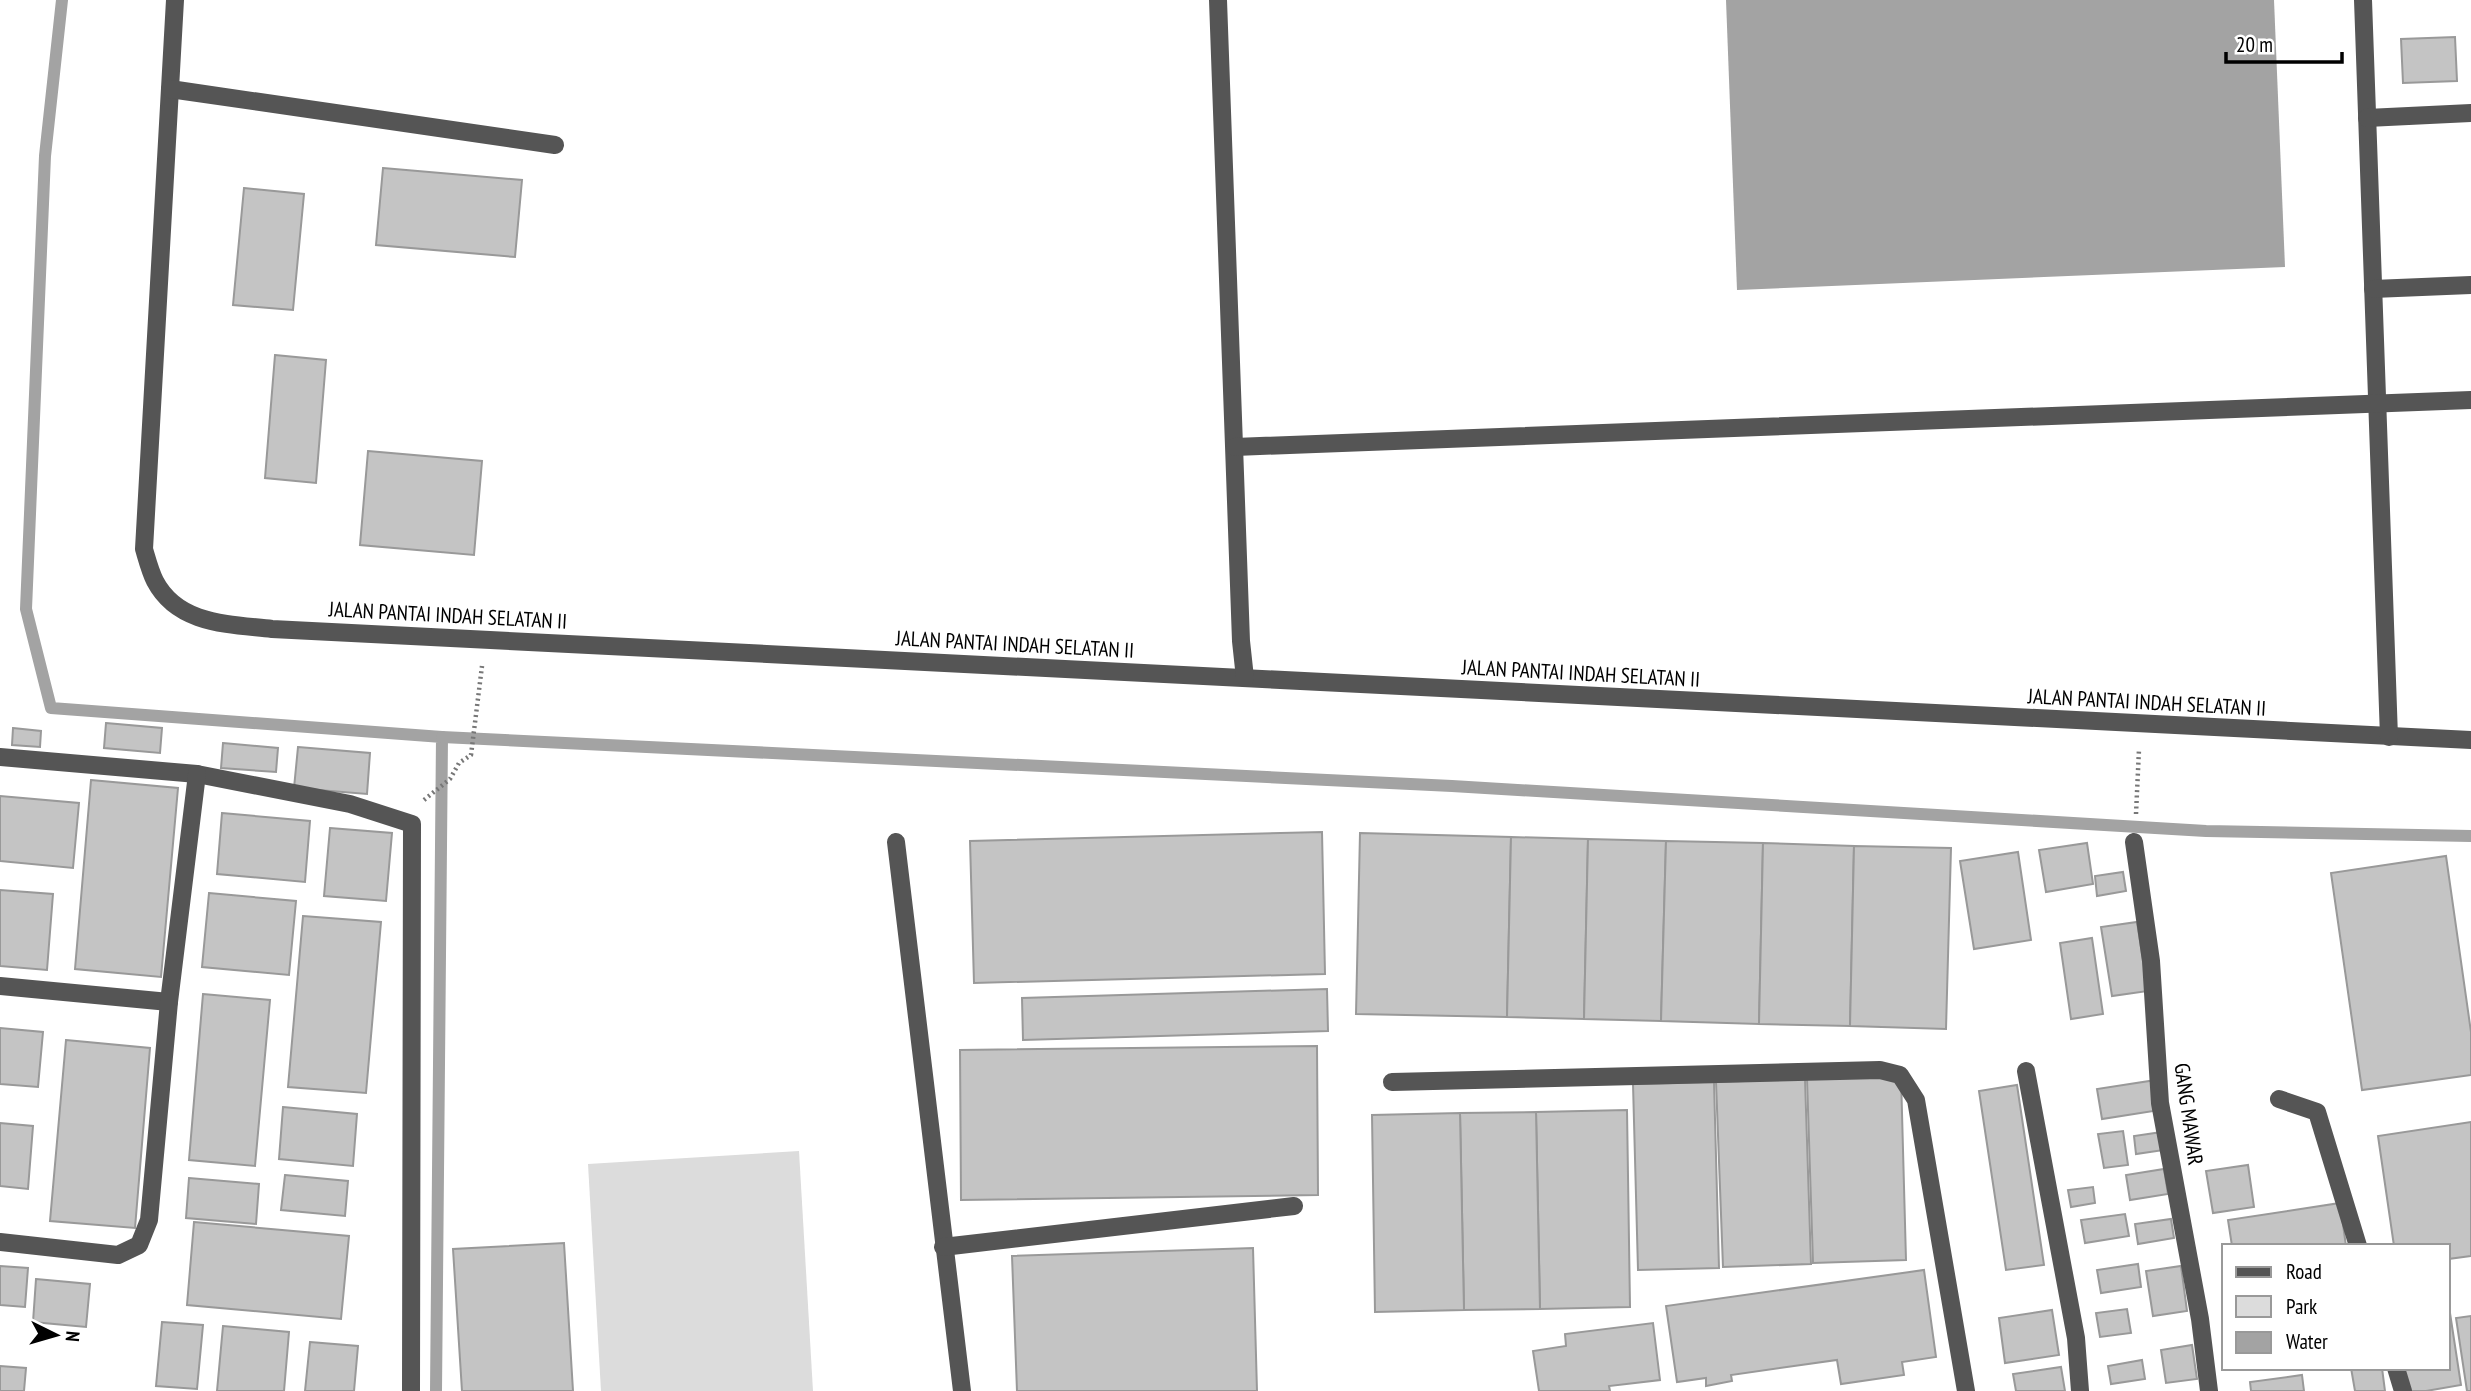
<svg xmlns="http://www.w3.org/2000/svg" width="2471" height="1391" viewBox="0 0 2471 1391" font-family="'PT Sans Narrow',sans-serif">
<rect width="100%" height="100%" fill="#fff"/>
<polygon fill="#dcdcdc" points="799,1151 813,1391 601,1391 588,1164"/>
<polygon fill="#a3a3a3" points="1726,0 2274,0 2285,267 1737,290"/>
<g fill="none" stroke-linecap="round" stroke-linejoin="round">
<g stroke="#a3a3a3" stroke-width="12">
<polyline points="62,0 45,156 26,609 51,708 442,737 436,1391"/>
<polyline points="442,737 1452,786 2206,831 2471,836"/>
</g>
</g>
<g fill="#c4c4c4" stroke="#999" stroke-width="2">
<polygon points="2455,37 2457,81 2403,83 2401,39"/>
<polygon points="383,168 522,180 515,257 376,245"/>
<polygon points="244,188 304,194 293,310 233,305"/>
<polygon points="275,355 326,360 316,483 265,478"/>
<polygon points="368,451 482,461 474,555 360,545"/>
<polygon points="106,723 162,728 160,753 104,748"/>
<polygon points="13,728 41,731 40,747 12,745"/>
<polygon points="223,743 278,748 276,772 221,768"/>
<polygon points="298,747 370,753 367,794 294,788"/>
<polygon points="91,780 178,788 161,977 75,969"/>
<polygon points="0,796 79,803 73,868 0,861"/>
<polygon points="222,813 310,821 305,882 217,874"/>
<polygon points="330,828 392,833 386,901 324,896"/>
<polygon points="1322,832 1325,974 974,983 970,841"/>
<polygon points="1360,833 1511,837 1507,1017 1356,1014"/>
<polygon points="1511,837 1588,839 1584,1019 1507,1017"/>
<polygon points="1588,839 1666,841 1661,1021 1584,1019"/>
<polygon points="1666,841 1763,843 1759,1024 1661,1021"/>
<polygon points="1763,843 1854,846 1850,1026 1759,1024"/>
<polygon points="2087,843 2093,884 2046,892 2039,850"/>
<polygon points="1854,846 1951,848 1946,1029 1850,1026"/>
<polygon points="2018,852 2031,940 1974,949 1960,861"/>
<polygon points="2446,856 2471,1032 2471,1075 2362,1090 2331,873"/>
<polygon points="2123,872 2126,891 2097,896 2095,876"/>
<polygon points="0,890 53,894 47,970 0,966"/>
<polygon points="209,893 296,901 289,975 202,967"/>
<polygon points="303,916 381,922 366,1093 288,1087"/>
<polygon points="2137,922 2148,991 2112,996 2101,927"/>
<polygon points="2092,938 2103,1014 2071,1019 2060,943"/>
<polygon points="1327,989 1328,1031 1023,1040 1022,998"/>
<polygon points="203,994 270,1000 255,1166 189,1160"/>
<polygon points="0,1028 43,1032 38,1087 0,1084"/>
<polygon points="66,1040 150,1048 135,1228 50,1221"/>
<polygon points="1317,1046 1318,1195 961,1200 960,1050"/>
<polygon points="1901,1076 1906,1260 1813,1263 1807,1079"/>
<polygon points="1805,1079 1811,1264 1723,1267 1716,1082"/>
<polygon points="2156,1080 2160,1110 2102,1119 2097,1089"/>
<polygon points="1714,1082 1719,1268 1638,1270 1633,1084"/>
<polygon points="2017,1085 2044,1265 2006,1270 1979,1091"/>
<polygon points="283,1107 357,1114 353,1166 279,1159"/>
<polygon points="1627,1110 1630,1307 1540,1309 1536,1112"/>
<polygon points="1536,1112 1540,1309 1464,1310 1460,1113"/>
<polygon points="1460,1113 1464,1310 1375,1312 1372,1115"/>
<polygon points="2471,1122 2471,1256 2448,1259 2448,1246 2394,1246 2378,1136"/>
<polygon points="0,1123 33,1126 28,1189 0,1186"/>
<polygon points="2123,1131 2128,1165 2104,1168 2098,1134"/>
<polygon points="2162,1132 2164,1150 2136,1154 2134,1136"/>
<polygon points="2248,1165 2254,1207 2213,1213 2206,1171"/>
<polygon points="2164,1169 2168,1194 2130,1200 2126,1175"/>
<polygon points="285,1175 348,1181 345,1216 281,1210"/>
<polygon points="189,1178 259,1184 256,1224 186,1218"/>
<polygon points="2093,1187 2095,1203 2071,1207 2068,1190"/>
<polygon points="2340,1203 2346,1246 2232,1246 2228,1220"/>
<polygon points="2125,1214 2129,1236 2085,1243 2081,1220"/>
<polygon points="2171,1219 2174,1238 2138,1244 2135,1224"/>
<polygon points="194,1222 349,1236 341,1319 187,1305"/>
<polygon points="564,1243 573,1391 462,1391 453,1249"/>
<polygon points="1253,1248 1257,1391 1017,1391 1012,1256"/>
<polygon points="2138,1264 2141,1287 2101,1293 2097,1270"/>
<polygon points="0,1266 28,1268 25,1307 0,1305"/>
<polygon points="2181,1266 2187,1311 2153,1316 2146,1271"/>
<polygon points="1924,1270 1936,1357 1902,1362 1904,1375 1841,1384 1837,1360 1731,1375 1732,1381 1706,1386 1706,1378 1677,1382 1666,1306"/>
<polygon points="36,1279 90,1284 86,1327 33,1322"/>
<polygon points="2448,1300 2461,1385 2426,1391 2406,1391 2403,1368 2448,1368"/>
<polygon points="2127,1309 2131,1333 2100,1337 2096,1313"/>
<polygon points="2052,1310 2059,1355 2005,1363 1999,1318"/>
<polygon points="2471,1316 2471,1391 2467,1391 2456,1318"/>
<polygon points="162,1322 203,1325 197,1389 156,1386"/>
<polygon points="1653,1323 1660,1380 1609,1386 1610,1391 1539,1391 1533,1351 1566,1346 1565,1334"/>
<polygon points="223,1326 289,1332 284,1391 217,1391"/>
<polygon points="310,1342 358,1346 354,1391 305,1391"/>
<polygon points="2192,1345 2197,1379 2166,1383 2161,1350"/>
<polygon points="2142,1360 2145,1379 2111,1384 2108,1366"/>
<polygon points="0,1366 26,1368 24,1391 0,1391"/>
<polygon points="2061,1367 2065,1391 2016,1391 2013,1374"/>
<polygon points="2351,1368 2382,1368 2385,1391 2355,1391"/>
<polygon points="2302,1375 2304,1391 2251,1391 2250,1382"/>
</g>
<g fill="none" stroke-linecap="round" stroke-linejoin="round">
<g stroke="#777" stroke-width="4.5" stroke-dasharray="2 3.5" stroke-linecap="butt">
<polyline points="424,800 450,779 459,763 471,755 482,666"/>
<polyline points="2136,814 2139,749"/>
</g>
<g stroke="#555" stroke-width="18">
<path d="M 175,0 L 144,549 C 147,559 150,571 155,581 C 178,625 229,624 272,629 L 2471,740"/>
<polyline points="1218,0 1241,641 1245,678"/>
<polyline points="2363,0 2389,737"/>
<polyline points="170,89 555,145"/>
<polyline points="2367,118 2471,113"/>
<polyline points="2373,289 2471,285"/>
<polyline points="1235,447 2471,400"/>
<polyline points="0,757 197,774 350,804 412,824 411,1391"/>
<polyline points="896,842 962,1391"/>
<polyline points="2134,842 2151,961 2160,1103 2200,1319 2209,1391"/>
<polyline points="0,986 169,1002"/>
<polyline points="2026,1071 2076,1338 2080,1391"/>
<polyline points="1392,1082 1880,1070 1900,1075 1916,1100 1966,1391"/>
<polyline points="2279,1099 2317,1112 2358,1246"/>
<polyline points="0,1242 118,1255 139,1245 149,1220 169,1002 197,774"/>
<polyline points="943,1247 1294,1206"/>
<polyline points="2396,1368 2403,1391"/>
</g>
</g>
<g text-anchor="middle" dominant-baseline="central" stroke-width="7" stroke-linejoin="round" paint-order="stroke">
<g font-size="21" fill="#000" stroke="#fff">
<text transform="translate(448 615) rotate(3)">JALAN PANTAI INDAH SELATAN II</text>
<text transform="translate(1015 644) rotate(3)">JALAN PANTAI INDAH SELATAN II</text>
<text transform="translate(1581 673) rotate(3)">JALAN PANTAI INDAH SELATAN II</text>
<text transform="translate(2147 702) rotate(3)">JALAN PANTAI INDAH SELATAN II</text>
<text transform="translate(2189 1114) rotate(82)">GANG MAWAR</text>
</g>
</g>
<rect x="2222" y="1244" width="228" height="126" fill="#ffffff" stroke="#999999" stroke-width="2"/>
<rect x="2236" y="1267" width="35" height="10" fill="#555555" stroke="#999999" stroke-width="2"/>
<text x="2286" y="1279" font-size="21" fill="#000000">Road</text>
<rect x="2236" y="1296" width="35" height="21" fill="#dcdcdc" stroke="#999999" stroke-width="2"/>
<text x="2286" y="1314" font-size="21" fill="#000000">Park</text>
<rect x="2236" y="1332" width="35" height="21" fill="#a3a3a3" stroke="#999999" stroke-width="2"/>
<text x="2286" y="1349" font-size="21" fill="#000000">Water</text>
<g transform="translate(56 1335) rotate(95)" stroke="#ffffff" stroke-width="5" paint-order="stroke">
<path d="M0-5L12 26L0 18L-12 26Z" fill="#000000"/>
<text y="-10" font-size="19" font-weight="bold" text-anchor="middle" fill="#000000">N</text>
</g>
<path d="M2226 52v10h116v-10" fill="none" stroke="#000000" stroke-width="3.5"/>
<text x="2236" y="52" font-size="21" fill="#000000" stroke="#ffffff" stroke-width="5" paint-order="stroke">20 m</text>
</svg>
